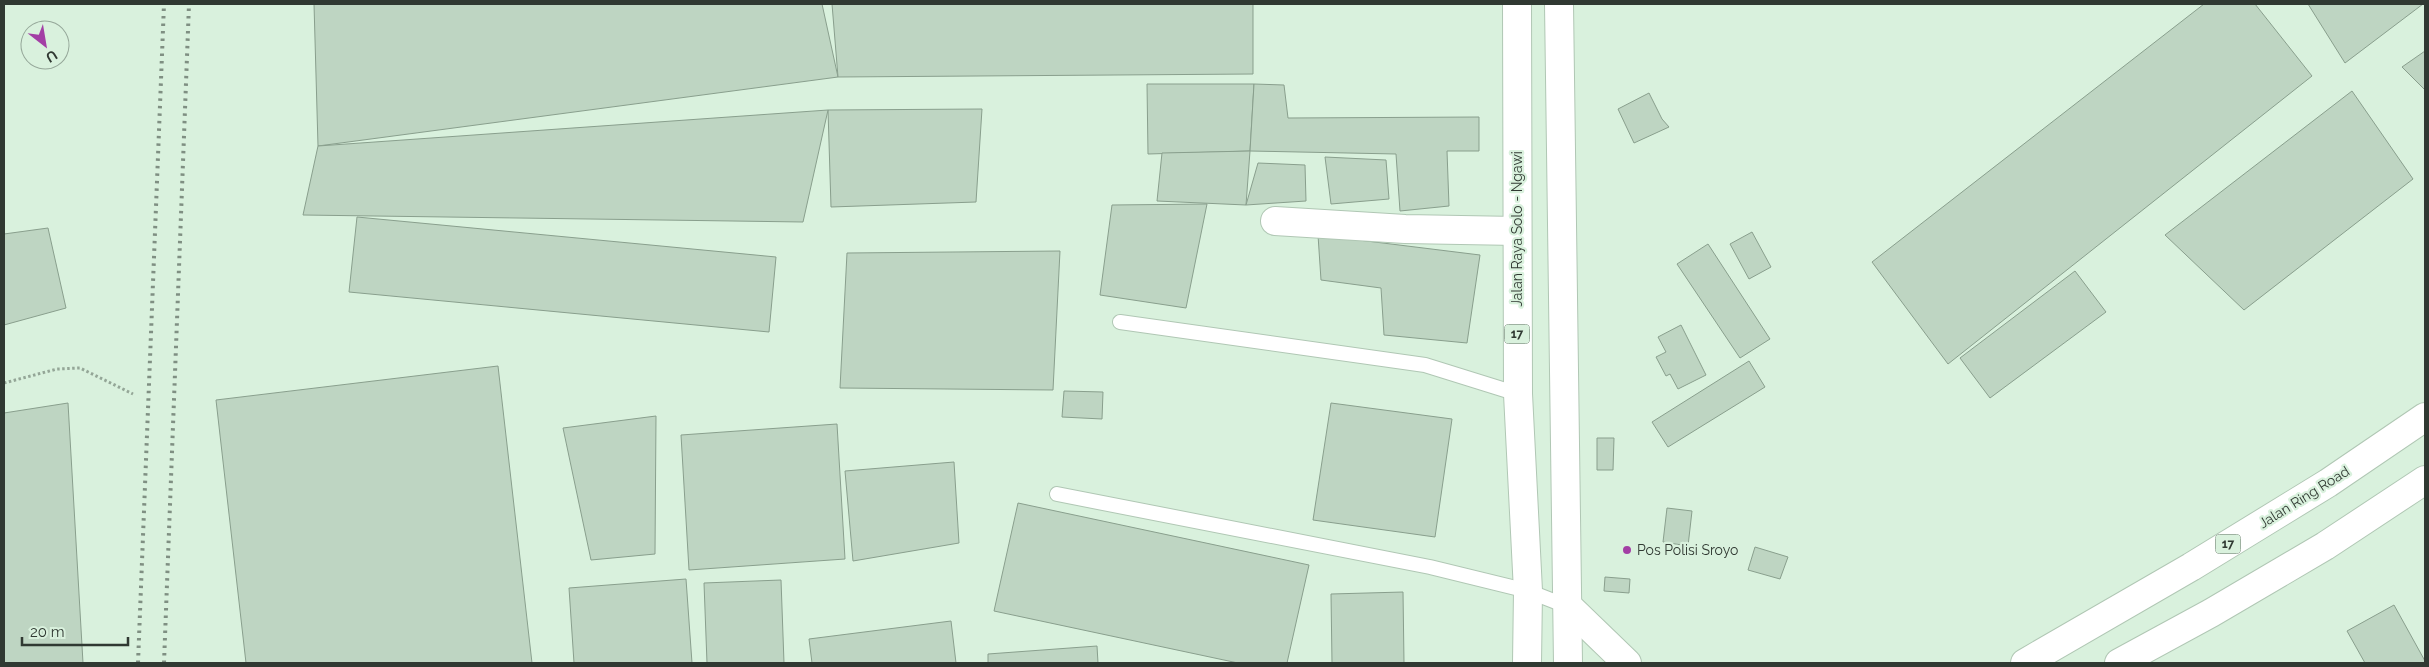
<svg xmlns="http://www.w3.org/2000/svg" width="2429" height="667" viewBox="0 0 2429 667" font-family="Raleway,sans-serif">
<rect width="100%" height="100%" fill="#d9f1dd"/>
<g fill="#bed5c2" stroke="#899f8d">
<polygon points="314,4 822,4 838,77 318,146"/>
<polygon points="832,4 1253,4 1253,74 838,77"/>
<polygon points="2204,4 2255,4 2312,76 1948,364 1872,262"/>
<polygon points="2308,4 2423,4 2345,63"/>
<polygon points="2425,51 2425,90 2402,67"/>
<polygon points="1147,84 1254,84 1250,151 1148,154"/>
<polygon points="1254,84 1284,85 1288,118 1479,117 1479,151 1447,151 1449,206 1400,211 1396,154 1250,151"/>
<polygon points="2352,91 2413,179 2244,310 2165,235"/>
<polygon points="1649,93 1662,119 1669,127 1634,143 1618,109"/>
<polygon points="982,109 976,202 831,207 828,110"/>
<polygon points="828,110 803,222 303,215 318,146"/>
<polygon points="1250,151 1246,205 1157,201 1162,153"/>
<polygon points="1325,157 1386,160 1389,199 1331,204"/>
<polygon points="1258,163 1305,165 1306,201 1246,205"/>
<polygon points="1207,204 1186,308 1100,295 1112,205"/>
<polygon points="357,217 776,257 769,332 349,292"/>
<polygon points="48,228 66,308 4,325 4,234"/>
<polygon points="1752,232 1771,267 1749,279 1730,244"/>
<polygon points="1318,235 1480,255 1467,343 1384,335 1381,288 1321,280"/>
<polygon points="1708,244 1770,339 1740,358 1677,264"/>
<polygon points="1060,251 1053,390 840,388 847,253"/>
<polygon points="2075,271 2106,312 1990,398 1960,358"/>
<polygon points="1681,325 1706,375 1678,389 1670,374 1666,376 1656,357 1666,352 1658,337"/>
<polygon points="1749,361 1765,387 1668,447 1652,422"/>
<polygon points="498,366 532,663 246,663 216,400"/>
<polygon points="1064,391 1103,392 1102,419 1062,417"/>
<polygon points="68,403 83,663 4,663 4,413"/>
<polygon points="1331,403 1452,419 1435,537 1313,520"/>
<polygon points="656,416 655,554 591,560 563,428"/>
<polygon points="837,424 845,559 689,570 681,435"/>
<polygon points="1597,438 1614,438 1613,470 1597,470"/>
<polygon points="954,462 959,543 853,561 845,471"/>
<polygon points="1018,503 1309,565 1287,663 1238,663 994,611"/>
<polygon points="1667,508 1692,511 1688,546 1663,542"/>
<polygon points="1755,547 1788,557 1780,579 1748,570"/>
<polygon points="1605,577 1630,579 1629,593 1604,591"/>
<polygon points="686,579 692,663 574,663 569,588"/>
<polygon points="781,580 784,663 707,663 704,583"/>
<polygon points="1403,592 1404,663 1332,663 1331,594"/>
<polygon points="2394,605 2425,661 2425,663 2365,663 2347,631"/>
<polygon points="951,621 956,663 812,663 809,639"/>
<polygon points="1097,646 1098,663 988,663 988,654"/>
</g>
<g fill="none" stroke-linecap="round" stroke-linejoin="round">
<g stroke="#b0c7b4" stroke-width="16">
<g id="lane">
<polyline points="1120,322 1425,365 1518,394"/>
<polyline points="1057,494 1430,567 1528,591 1569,607"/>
</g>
</g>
<g stroke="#b0c7b4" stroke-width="30">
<polyline id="street" points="1275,221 1405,229 1517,231"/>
</g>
<g stroke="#b0c7b4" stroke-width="30">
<g id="highway">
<polyline points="1517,4 1518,394 1528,591 1527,663"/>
<polyline points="1559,4 1568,663"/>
<polyline points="1569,607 1627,663"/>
<polyline points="2025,663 2191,567 2328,483 2425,417"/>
<polyline points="2119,663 2211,613 2325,546 2425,480"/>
</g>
</g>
<polyline stroke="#94a697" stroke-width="3" stroke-dasharray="2.5 2.5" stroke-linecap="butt" points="4,383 57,369 80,368 133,394"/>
<use href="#lane" stroke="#fff" stroke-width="14"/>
<use href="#street" stroke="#fff" stroke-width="28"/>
<use href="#highway" stroke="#fff" stroke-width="28"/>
<g stroke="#7f8f82" stroke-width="4" stroke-dasharray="2.5 5" stroke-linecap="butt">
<polyline points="138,663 164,4"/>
<polyline points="164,663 189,4"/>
</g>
</g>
<circle fill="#a33fa5" stroke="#d9f1dd" stroke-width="2" cx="1627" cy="550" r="5"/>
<g text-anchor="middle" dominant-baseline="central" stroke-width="4.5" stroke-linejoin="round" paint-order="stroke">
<g fill="#d9f1dd" stroke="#637065" stroke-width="1">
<rect x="1504.5" y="324.5" width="25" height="19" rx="4"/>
<rect x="2215.5" y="534.5" width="25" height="19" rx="4"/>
</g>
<g font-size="12" font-weight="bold" fill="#303932">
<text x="1517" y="334">17</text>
<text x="2228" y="544">17</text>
</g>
<g font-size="14" fill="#303932" stroke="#d9f1dd">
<text transform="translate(1517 229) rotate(-90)">Jalan Raya Solo - Ngawi</text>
<text transform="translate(2304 497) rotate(-32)">Jalan Ring Road</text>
</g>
<g font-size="14" fill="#303932" stroke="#d9f1dd" text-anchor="start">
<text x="1637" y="550">Pos Polisi Sroyo</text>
</g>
</g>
<rect width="2429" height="667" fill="none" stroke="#303932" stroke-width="10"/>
<g transform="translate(45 45) rotate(149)"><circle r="24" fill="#d9f1dd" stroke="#95a799"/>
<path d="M0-4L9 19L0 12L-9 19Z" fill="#a33fa5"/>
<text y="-8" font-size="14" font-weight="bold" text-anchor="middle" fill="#303932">U</text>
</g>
<path d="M22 637v8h106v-8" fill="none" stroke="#303932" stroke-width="2.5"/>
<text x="30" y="637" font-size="15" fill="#303932" stroke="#d9f1dd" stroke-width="4" paint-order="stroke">20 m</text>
</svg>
